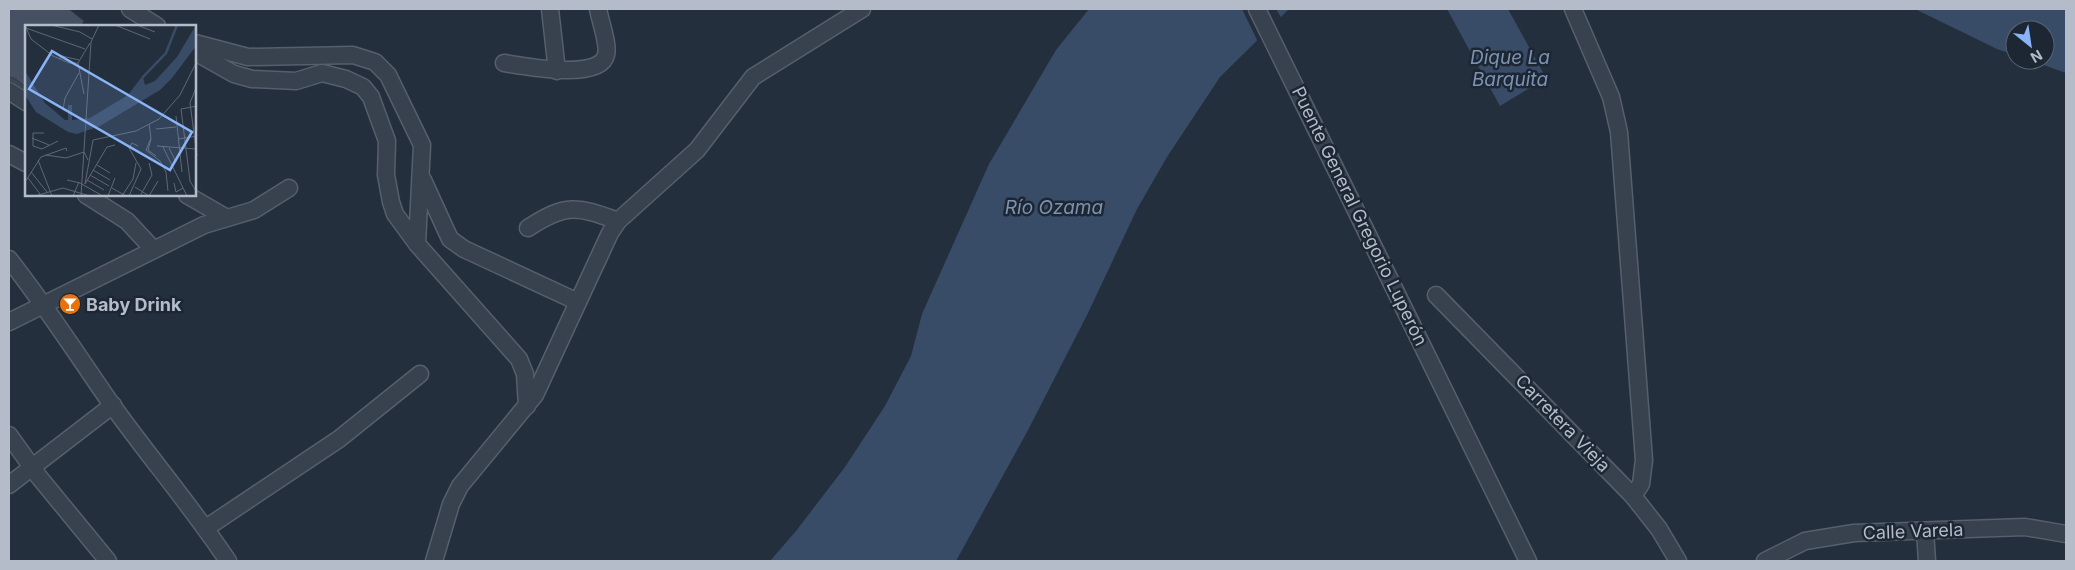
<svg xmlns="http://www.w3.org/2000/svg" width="2075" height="570" viewBox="0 0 2075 570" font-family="Inter,sans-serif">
<rect width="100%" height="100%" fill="#242f3e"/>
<g fill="#394c67">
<polygon points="1089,9 1289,9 1220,77 1167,157 1137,209 1088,313 1027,432 956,561 770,561 796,531 845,467 885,406 911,356 922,314 989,164 1056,50"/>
<polygon points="1447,9 1508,9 1546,78 1500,106"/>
<polygon points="1915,9 2066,9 2066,73 2029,60 2045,60 2045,30 2015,30 2015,55 1997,49"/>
</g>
<polygon fill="#242f3e" points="1242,9 1276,9 1282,19 1258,42"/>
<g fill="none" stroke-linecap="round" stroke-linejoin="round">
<g stroke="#565f6c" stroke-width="19">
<g id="minor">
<polyline points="130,9 157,26"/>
<polyline points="550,9 557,71"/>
<polyline points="1257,9 1528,561"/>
<polyline points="1573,9 1611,97 1619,132 1644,460 1641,484 1633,496"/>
<polyline points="195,43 248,57 353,55 375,62 388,75 422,145 417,244 519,359 525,374 527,406"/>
<polyline points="195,52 234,74 252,79 296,81 322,73 346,79 363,87 371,97 387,141 386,175 391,202 395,214 417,244"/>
<path d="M 504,63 C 523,66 600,81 606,55 C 609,45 600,20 598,9"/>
<polyline points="9,91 26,102"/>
<polyline points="9,154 26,163"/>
<polyline points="423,180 450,239 464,249 578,302"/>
<polyline points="86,195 127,221 153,249"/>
<polyline points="187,195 225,217"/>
<path d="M 528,228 C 566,203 577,206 618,221"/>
<path d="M 9,259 C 46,306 78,356 112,405 C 150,458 192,507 228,561"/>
<polyline points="1436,295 1633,496 1659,529 1678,561"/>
<polyline points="9,322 204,225 254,210 289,188"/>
<polyline points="9,435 39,477 108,561"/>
<polyline points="9,485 113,405"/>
<polyline points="206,528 339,439 420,374"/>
<polyline points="1925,531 1927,561"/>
<polyline points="434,561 451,504 460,486 535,395 610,233 618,221 697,150 753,77 862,9"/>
<polyline points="1765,561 1805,541 1854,533 2025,527 2066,534"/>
</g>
</g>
<use href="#minor" stroke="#38414e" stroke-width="16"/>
</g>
<polygon fill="#3b4654" points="9,9 26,26 26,91 14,83 9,82"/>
<polygon fill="#455162" stroke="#303945" points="9,9 69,9 84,21 82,24 86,26 26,26 26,87 14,78 9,77"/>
<defs>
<g id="bar-disc" transform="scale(1.125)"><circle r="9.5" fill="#e8710a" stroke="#1d2633"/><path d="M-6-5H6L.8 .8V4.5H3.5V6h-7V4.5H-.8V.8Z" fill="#fff"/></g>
</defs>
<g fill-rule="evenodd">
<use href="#bar-disc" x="70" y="304"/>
</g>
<g text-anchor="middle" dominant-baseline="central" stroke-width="5" stroke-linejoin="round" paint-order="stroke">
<g font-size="18" fill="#b4bcc9" stroke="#1d2633">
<text transform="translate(1360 216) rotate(64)">Puente General Gregorio Luperón</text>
<text transform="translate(1563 423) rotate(46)">Carretera Vieja</text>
<text transform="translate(1913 531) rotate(-2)">Calle Varela</text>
</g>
<g font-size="18" font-weight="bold" fill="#b4bcc9" stroke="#1d2633" text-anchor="start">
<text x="86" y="304">Baby Drink</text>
</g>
<g font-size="19" font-style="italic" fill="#7c92b1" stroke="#1d2633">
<text x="1510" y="57">Dique La<tspan x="1510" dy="22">Barquita</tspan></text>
<text x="1054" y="207">Río Ozama</text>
</g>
</g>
<g transform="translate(25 25)">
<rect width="171" height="171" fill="#242f3e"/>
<path d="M 171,0 L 171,21 L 147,53 L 135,65 L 75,101 L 52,109 L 43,107 L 11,87 L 0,70 L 0,46 L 20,78 L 40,95 L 43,95 L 43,80 L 47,80 L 47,95 L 65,93 L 103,70 L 115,54 L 118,52 L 120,60 L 130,56 L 152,32 Z" fill="#394c67"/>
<path fill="none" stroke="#394c67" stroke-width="2.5" d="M 117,53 L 141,28 L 152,0"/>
<path fill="none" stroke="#5e6776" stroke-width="1" d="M 0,0 L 6,14 L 28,31 L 44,38 L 53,38M 26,0 L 55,7 L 67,14M 90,0 L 125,14M 112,0 L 130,7M 1,3 L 60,24M 35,34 L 37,31 L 54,35M 172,60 L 165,78 L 172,131M 59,69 L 53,38 L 65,18M 172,81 L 156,84 L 165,156 L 172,168M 38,85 L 40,73 L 54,48M 151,91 L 157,147M 124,99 L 126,113 L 121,125 L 135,136 L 141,147 L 143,166M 131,104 L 151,102M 19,108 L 8,108 L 8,121 L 17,124 L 33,116M 7,113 L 24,120M 126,114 L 123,125 L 131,131M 153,114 L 172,111M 132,121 L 171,124M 138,122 L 162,171M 144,123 L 151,137M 21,130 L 41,133 L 59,127 L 63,135M 13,135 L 27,171M 72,140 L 85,148M 68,145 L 85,155M 6,147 L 22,167M 65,150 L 84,161M 3,153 L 15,169M 42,155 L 55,158 L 76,170M 62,155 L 79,165M 0,157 L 16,132 L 41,123 L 42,126M 149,158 L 151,167 L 158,163M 60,159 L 68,115 L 111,106 L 134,94 L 155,70 L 172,36M 60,159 L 82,122 L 90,120M 110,162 L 124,171 L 133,156M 87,163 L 101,171M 10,171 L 38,163 L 65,171M 48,171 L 54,157M 56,171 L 66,17 L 74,0M 83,171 L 90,153M 97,171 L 108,154 L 111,138M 104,171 L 116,144 L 104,123 L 107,118 L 113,121M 115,171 L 127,150 L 124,138"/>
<path fill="#8ab4f8" fill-opacity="0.15" stroke="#8ab4f8" stroke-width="2.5" d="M 27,26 L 167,107 L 145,145 L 4,64 Z"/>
<rect width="171" height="171" fill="none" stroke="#b4bcc9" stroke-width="2.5"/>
</g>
<rect width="2075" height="570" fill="none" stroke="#b4bcc9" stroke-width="20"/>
<g transform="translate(2030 45) rotate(150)"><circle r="24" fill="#1d2633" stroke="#59626f"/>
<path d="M0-4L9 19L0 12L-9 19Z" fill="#8ab4f8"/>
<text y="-8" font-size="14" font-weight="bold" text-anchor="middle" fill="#b4bcc9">N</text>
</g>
</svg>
